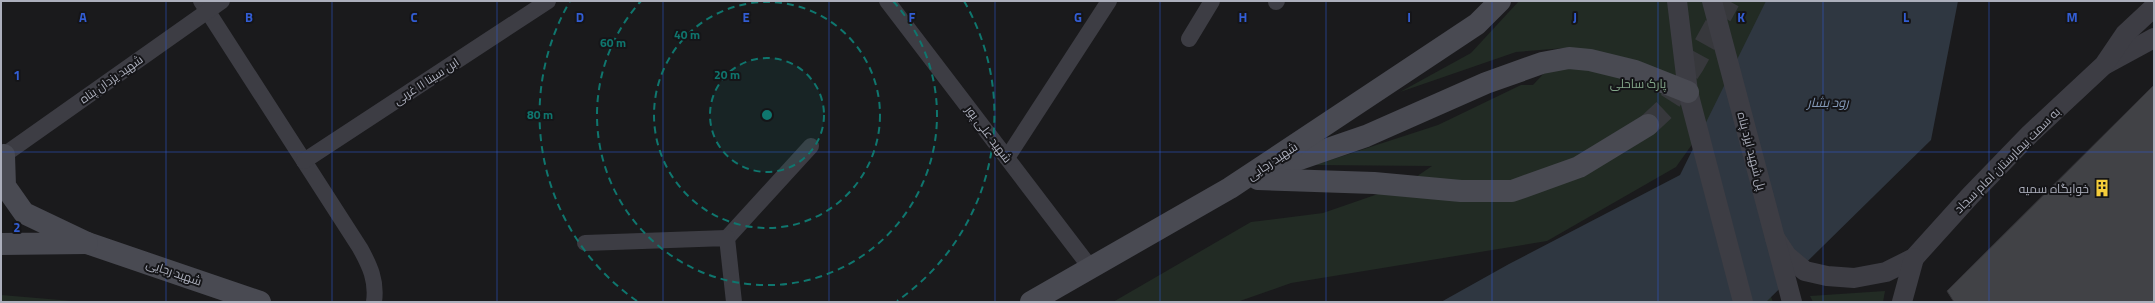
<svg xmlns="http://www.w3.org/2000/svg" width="2155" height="303" viewBox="0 0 2155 303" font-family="'Titillium Web',Cairo,sans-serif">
<rect width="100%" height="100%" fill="#1a1a1c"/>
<g fill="#222b24">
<polygon points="1519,1 1784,1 1762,274 1773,302 1762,302 1703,129 1676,167 1547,241 1291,283 1237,302 1113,302 1251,222 1323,213 1404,185 1432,166 1315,165 1438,125 1521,85 1533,85 1560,56 1565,48 1516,52 1400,92 1471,53"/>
<polygon points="1885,291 1883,302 1813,302 1810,296"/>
<polygon points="1,295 84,302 1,302"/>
</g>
<polygon fill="#2f3741" points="1766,1 1958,1 1931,140 1766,302 1441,302 1509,264 1680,175"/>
<polygon fill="#414246" stroke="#353438" points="2154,85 2154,302 1954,302 1947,291"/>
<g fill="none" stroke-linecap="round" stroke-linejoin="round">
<polyline stroke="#37383c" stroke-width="22" stroke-dasharray="22 11" stroke-linecap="butt" points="1648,125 1665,109 1694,64 1729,1"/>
<g stroke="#3d3d44" stroke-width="16">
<path d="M 201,1 L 360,248 C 370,266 377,281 374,302"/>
<polyline points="887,1 1090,267"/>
<polyline points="1276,2 1277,1"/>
<polyline points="1189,39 1212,1"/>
<polyline points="4,155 222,1"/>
<polyline points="1007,158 1109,1"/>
<polyline points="304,161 548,1"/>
<polyline points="727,238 811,146"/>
<polyline points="585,243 727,238 734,302"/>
</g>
<g stroke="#3d3d44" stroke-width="20">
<polyline points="1677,1 1688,92 1743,302"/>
<polyline points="2106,64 2154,38"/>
<polyline points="1775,238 1787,256 1805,271 1827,276 1854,278 1886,272 1914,258 1970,196 2030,134 2104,65 2125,34 2154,7"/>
<polyline points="1902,302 1914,258"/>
</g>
<g stroke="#494a52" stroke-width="22">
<polyline points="1276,167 1366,136 1486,83 1542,63 1569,58 1590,60 1635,71 1688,92"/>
<polyline points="1258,179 1374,183 1461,191 1512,191 1579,167 1648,125"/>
<polyline points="87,243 260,302"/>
<polyline points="1,244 87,243 24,213 5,186 4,155"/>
<polyline points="1031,302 1230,188 1477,24 1500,1"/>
</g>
<polyline stroke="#3d3d44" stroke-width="20" points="1712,1 1792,302"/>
</g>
<path fill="none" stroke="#325dd4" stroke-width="1" stroke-opacity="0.55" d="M 166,1 L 166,302M 332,1 L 332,302M 497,1 L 497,302M 663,1 L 663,302M 829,1 L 829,302M 995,1 L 995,302M 1160,1 L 1160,302M 1326,1 L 1326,302M 1492,1 L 1492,302M 1658,1 L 1658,302M 1823,1 L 1823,302M 1989,1 L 1989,302M 1,152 L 2154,152"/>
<circle cx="767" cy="115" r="57" fill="#0f766e" fill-opacity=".12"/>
<g fill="none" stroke="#0f766e" stroke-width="2" stroke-dasharray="7 5">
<circle cx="767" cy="115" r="57"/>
<circle cx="767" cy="115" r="113"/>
<path d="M893 1A170 170 0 1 1 641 1"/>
<path d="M637 301A227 227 0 0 1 570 1M964 1A227 227 0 0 1 897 301"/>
</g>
<defs>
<g id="building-bare" transform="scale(1.38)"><path d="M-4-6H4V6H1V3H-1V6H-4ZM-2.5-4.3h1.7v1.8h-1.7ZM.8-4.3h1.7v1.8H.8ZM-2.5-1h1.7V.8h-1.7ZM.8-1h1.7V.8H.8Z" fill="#f5cd3a" stroke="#151518" stroke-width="2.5" paint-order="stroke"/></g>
</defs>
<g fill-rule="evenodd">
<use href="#building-bare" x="2102" y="188"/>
</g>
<g text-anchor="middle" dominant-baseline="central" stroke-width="4" stroke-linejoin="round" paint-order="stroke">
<g font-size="12" fill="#acafbc" stroke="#151518">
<text transform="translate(111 79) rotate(-35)">شهید یزدان پناه</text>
<text transform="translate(426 81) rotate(-33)">ابن سینا ۱۱ غربی</text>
<text transform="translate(989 134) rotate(53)">شهید علی پور</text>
<text transform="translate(1752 151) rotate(75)">پل شهید ایزد پناه</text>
<text transform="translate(2007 160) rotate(-45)">به سمت بیمارستان امام سجاد</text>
<text transform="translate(1272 161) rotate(-34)">شهید رجایی</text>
<text transform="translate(174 272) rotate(19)">شهید رجایی</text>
</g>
<g font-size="12" fill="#84a78a" stroke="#151518">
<text x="1638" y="83">پارک ساحلی</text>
</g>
<g font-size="12" fill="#acafbc" stroke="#151518" text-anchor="end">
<text x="2089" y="188">خوابگاه سمیه</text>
</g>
<g font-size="13" font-style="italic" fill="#8499b7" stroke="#151518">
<text x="1828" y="102">رود بشار</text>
</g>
</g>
<g font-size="13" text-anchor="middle" font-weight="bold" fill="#325dd4" stroke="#151518" stroke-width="4" stroke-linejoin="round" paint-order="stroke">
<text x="83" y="22">A</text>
<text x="249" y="22">B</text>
<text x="414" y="22">C</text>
<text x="580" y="22">D</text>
<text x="746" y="22">E</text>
<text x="912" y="22">F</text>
<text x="1078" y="22">G</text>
<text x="1243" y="22">H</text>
<text x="1409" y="22">I</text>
<text x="1575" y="22">J</text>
<text x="1741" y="22">K</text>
<text x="1906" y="22">L</text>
<text x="2072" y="22">M</text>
<text x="17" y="80">1</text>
<text x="17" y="232">2</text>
</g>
<circle cx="767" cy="115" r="6" fill="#0f766e" stroke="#151518" stroke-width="2"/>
<g font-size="12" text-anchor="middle" font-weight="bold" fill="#0f766e" stroke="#151518" stroke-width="4" stroke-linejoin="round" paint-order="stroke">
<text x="687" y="39">40 m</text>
<text x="613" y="47">60 m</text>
<text x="727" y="79">20 m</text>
<text x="540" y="119">80 m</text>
</g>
<rect width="2155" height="303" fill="none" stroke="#acafbc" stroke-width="4"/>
</svg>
